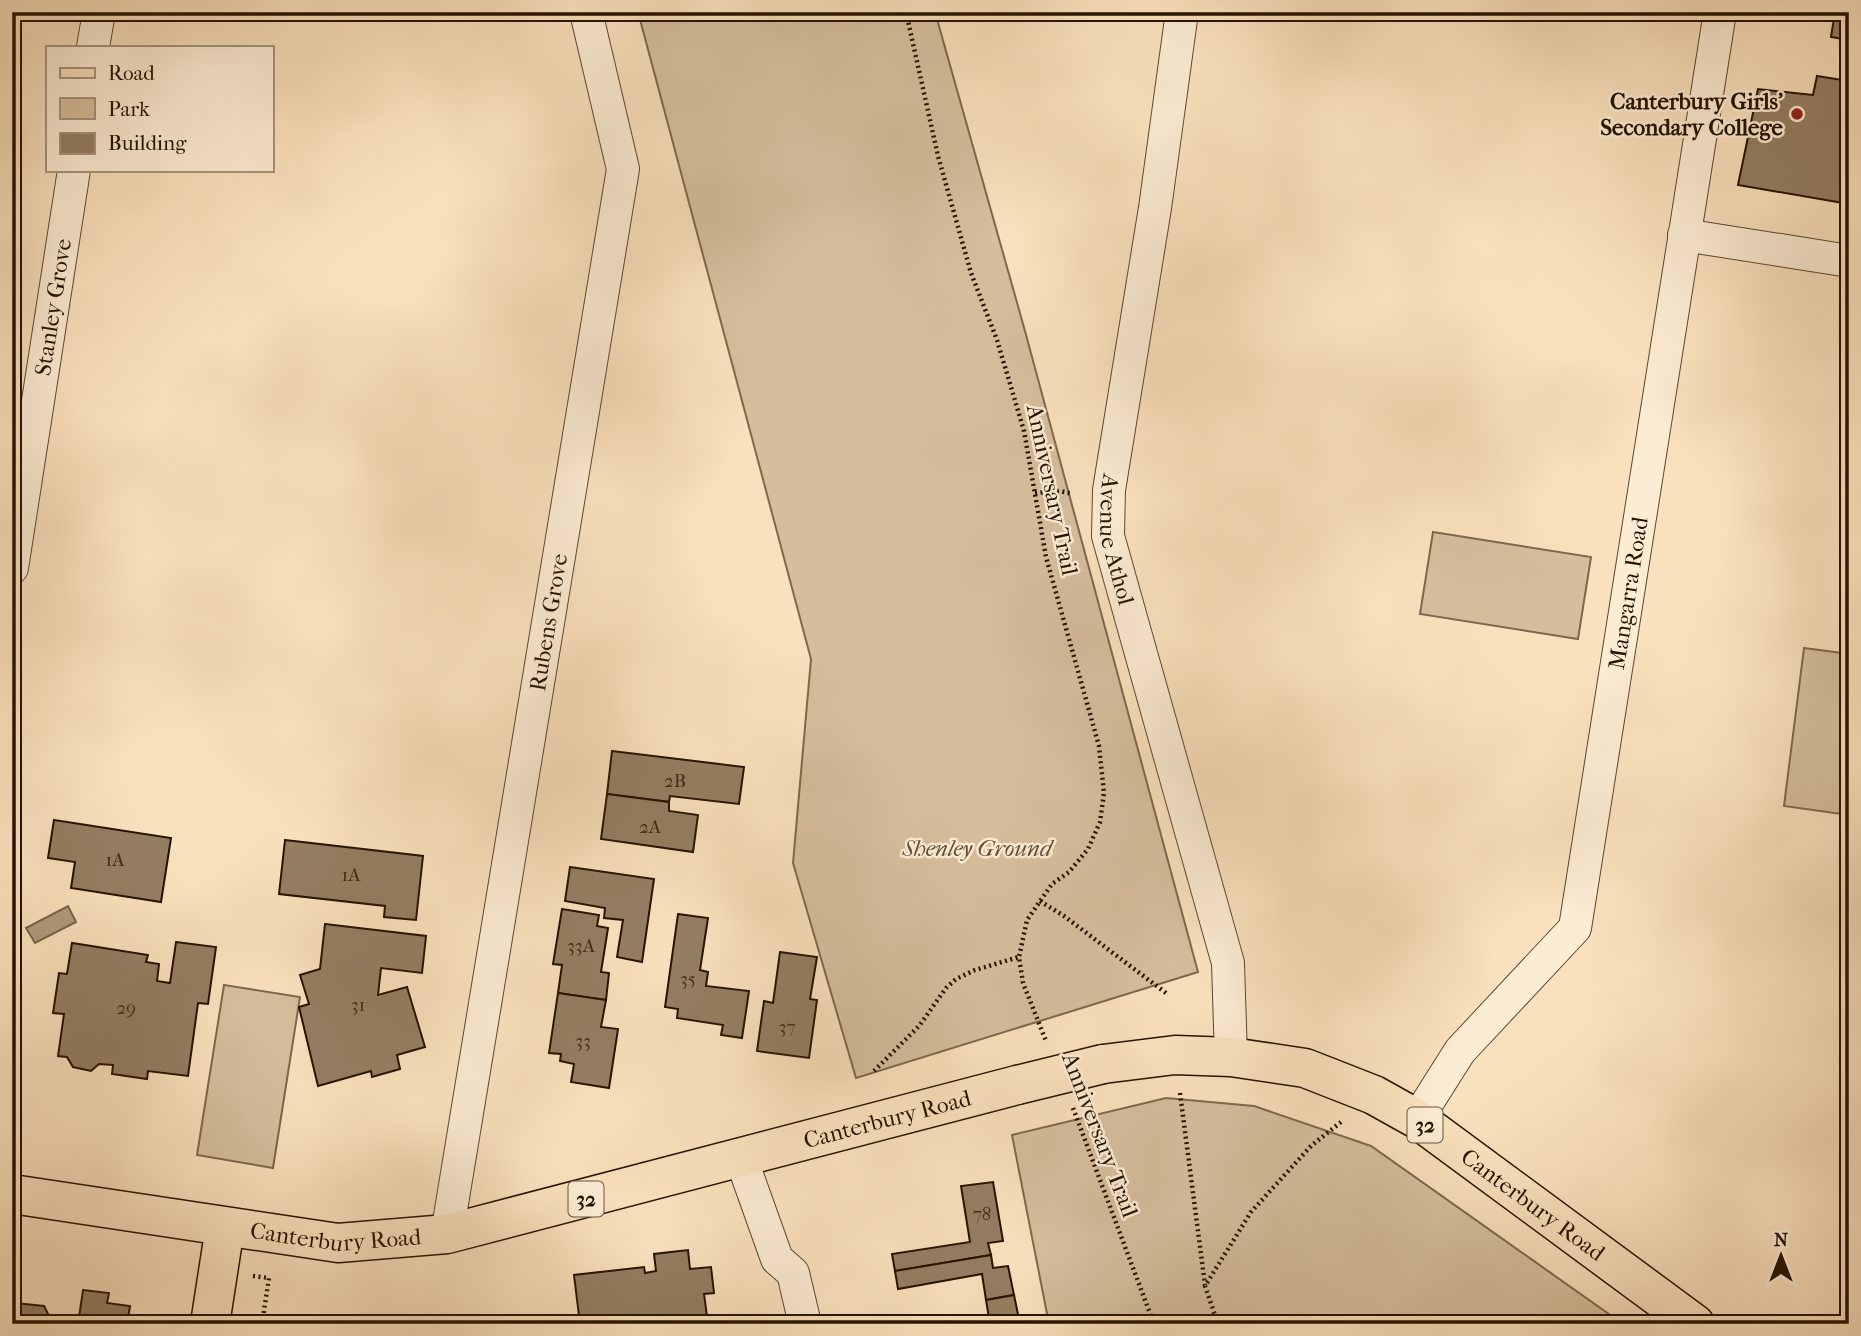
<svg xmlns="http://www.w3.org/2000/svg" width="1861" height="1336" viewBox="0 0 1861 1336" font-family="'IM FELL French Canon',serif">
<rect width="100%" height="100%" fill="#fae1bd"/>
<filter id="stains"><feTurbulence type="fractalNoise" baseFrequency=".00286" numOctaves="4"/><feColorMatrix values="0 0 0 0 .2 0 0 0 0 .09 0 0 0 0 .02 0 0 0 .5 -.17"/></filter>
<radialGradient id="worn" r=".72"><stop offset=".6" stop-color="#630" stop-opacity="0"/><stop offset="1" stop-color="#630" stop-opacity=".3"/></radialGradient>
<g fill="#d6be9d" stroke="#7e684e" stroke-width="2">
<polygon points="638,12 935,12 1025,331 1198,972 856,1078 793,863 811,659"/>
<polygon points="1433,532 1591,557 1578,639 1420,614"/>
<polygon points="1804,648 1849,654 1849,815 1784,806"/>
<polygon points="224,985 300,997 273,1168 197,1155"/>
<polygon points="1166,1098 1254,1106 1371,1146 1623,1324 1049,1324 1012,1135"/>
</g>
<polygon fill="#b29b7d" stroke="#7a644b" stroke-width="2" points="68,906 76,922 35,943 26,928"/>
<g fill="#947e62" stroke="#261200" stroke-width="2">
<polygon points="1835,12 1849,12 1849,40 1831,37"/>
<polygon points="1817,76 1849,81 1849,204 1738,185 1758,89 1813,95"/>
<polygon points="612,751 744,767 739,804 670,796 669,802 607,794"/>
<polygon points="607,794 669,802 669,811 698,815 693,852 601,839"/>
<polygon points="54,820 171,838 161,902 71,888 75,862 48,858"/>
<polygon points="285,840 423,856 416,920 384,917 385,906 279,894"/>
<polygon points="570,867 654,879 642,962 617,957 623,920 604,918 605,908 565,901"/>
<polygon points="562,909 599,915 597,926 608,928 601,972 609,973 606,1000 558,993 562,965 553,964"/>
<polygon points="678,914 708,918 700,970 708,972 706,986 749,991 742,1038 721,1035 723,1025 677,1018 678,1009 665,1007"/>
<polygon points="325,924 426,936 422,973 381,968 378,995 407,987 425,1047 397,1055 400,1069 372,1077 371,1071 318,1086 299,1007 309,1004 300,975 320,969"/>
<polygon points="176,942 216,947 208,1004 198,1003 188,1076 148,1071 147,1079 112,1074 113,1065 99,1064 91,1071 73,1067 67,1057 58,1056 64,1014 53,1013 59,973 67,974 72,943 148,955 146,962 159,964 157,981 170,983"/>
<polygon points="780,952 817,957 810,999 817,1000 809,1058 757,1051 764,1001 773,1003"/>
<polygon points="558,993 606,1000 601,1027 618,1029 609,1088 571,1082 574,1064 560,1061 561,1054 549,1053"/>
<polygon points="993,1182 1003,1241 988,1243 991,1255 895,1271 892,1254 970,1242 961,1186"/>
<polygon points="688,1250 690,1269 711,1267 714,1293 704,1294 708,1324 611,1324 611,1322 580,1324 574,1275 644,1267 645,1273 656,1271 654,1254"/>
<polygon points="991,1255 993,1268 1008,1266 1014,1295 986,1300 982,1274 898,1289 895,1271"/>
<polygon points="83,1290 109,1293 107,1303 130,1306 127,1324 78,1324"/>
<polygon points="12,1291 16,1296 15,1303 44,1306 50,1318 49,1324 12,1324"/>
<polygon points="1014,1295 1020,1324 990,1324 986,1300"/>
</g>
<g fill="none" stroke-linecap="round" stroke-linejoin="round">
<g stroke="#5b462f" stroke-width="34">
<g id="street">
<path id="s1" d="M 1182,12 L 1155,208 L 1109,490 L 1108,536 L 1228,963 L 1231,1057"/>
<polyline points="93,47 99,12"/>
<polyline points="1684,235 1849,261"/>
<path id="s2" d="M 12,568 L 74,170"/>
<path id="s3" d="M 1417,1119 L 1460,1051 L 1575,928 L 1720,12"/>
<polyline points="741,1158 777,1259 793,1273 805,1324"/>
<path id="s4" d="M 447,1234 L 623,169 L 586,12"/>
</g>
</g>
<g stroke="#261200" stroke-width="41">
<g id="primary">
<path id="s5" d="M 1103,1064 L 1175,1055 L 1231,1057 L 1305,1068 L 1374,1095 L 1417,1119 L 1695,1324"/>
<path id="s6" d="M 12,1194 L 338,1243 L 447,1234 L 1017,1085"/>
<polyline points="210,1324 225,1227"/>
</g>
</g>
<g stroke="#261200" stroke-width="4.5" stroke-dasharray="2 3.5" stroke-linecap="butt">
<polyline points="906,12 938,156 971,273 997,340 1024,431 1046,557 1099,746 1104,793 1100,822 1088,849 1069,872 1052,884 1027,920 1019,957 1023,983 1046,1041"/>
<polyline points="1035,493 1060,491 1073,494"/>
<polyline points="1040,901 1064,916 1166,993"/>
<polyline points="874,1071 919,1026 946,988 956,979 975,970 1019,957"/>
<polyline points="1180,1093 1205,1285"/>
<polyline points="1073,1108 1154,1324"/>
<polyline points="253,1276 269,1278 262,1324"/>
<polyline points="1218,1324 1205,1286 1251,1212 1311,1146 1341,1122"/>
</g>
<use href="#street" stroke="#fcecd4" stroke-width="32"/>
<use href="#primary" stroke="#fae1bd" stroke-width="38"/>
<g stroke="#261200" stroke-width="41" stroke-linecap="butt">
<polyline id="primary-bridge" points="1017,1085 1103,1064"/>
</g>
<use href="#primary-bridge" stroke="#fae1bd" stroke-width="38"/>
</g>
<circle fill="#8f2418" stroke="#fcecd4" stroke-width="2.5" cx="1797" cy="114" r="7"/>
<g text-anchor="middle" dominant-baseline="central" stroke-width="5" stroke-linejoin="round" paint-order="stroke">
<g font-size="19" fill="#422d18">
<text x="675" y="781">2B</text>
<text x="650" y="827">2A</text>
<text x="115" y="860">1A</text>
<text x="351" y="875">1A</text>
<text x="581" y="946">33A</text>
<text x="688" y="979">35</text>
<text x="358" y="1005">31</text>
<text x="126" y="1008">29</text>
<text x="787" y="1027">37</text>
<text x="583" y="1041">33</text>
<text x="982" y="1214">78</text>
</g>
<g fill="#fcecd4" stroke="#665340" stroke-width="2">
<rect x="1407.5" y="1107.5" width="35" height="35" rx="5"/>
<rect x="568.5" y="1181.5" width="35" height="35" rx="5"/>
</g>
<g font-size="21" font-weight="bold" fill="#261200">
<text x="1425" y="1125">32</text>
<text x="586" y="1199">32</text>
</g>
<g font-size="23" font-weight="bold" fill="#261200" stroke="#fcecd4" text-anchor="end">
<text x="1783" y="101">Canterbury Girls'<tspan x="1783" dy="26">Secondary College</tspan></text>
</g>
<g font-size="23" fill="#261200" stroke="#fcecd4">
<text stroke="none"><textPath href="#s2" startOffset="264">Stanley Grove</textPath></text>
<text transform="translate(1052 490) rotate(78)">Anniversary Trail</text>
<text stroke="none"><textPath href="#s1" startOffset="534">Avenue Athol</textPath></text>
<text stroke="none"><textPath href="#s3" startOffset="588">Mangarra Road</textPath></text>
<text stroke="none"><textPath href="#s4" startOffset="620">Rubens Grove</textPath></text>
<text stroke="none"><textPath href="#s6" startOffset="894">Canterbury Road</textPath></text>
<text transform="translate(1100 1135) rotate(69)">Anniversary Trail</text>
<text stroke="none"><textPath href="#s5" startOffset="471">Canterbury Road</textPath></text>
<text stroke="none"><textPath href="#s6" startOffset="327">Canterbury Road</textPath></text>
</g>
<g font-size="23" font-style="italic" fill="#644e37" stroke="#fcecd4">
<text x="977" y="848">Shenley Ground</text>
</g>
</g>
<rect width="1861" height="1336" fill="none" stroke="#fae1bd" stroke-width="42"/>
<rect x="14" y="14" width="1833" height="1308" fill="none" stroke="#261200" stroke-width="3.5"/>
<rect x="21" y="21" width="1819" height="1294" fill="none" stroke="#261200" stroke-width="2"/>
<rect x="46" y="46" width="228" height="126" fill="#fcecd4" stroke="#a6957f" stroke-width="2"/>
<rect x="60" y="68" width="35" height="10" fill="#fae1bd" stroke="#a6957f" stroke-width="2"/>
<text x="108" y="80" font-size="21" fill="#261200">Road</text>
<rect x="60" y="98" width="35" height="21" fill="#d6be9d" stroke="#a6957f" stroke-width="2"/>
<text x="108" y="116" font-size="21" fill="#261200">Park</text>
<rect x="60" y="133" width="35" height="21" fill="#947e62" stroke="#a6957f" stroke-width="2"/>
<text x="108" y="150" font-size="21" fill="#261200">Building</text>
<g transform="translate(1781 1256)" stroke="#fcecd4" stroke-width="5" paint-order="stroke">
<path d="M0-5L12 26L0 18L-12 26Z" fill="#261200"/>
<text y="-10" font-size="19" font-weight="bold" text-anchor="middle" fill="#261200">N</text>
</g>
<rect width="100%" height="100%" filter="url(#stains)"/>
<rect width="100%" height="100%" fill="url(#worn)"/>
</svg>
